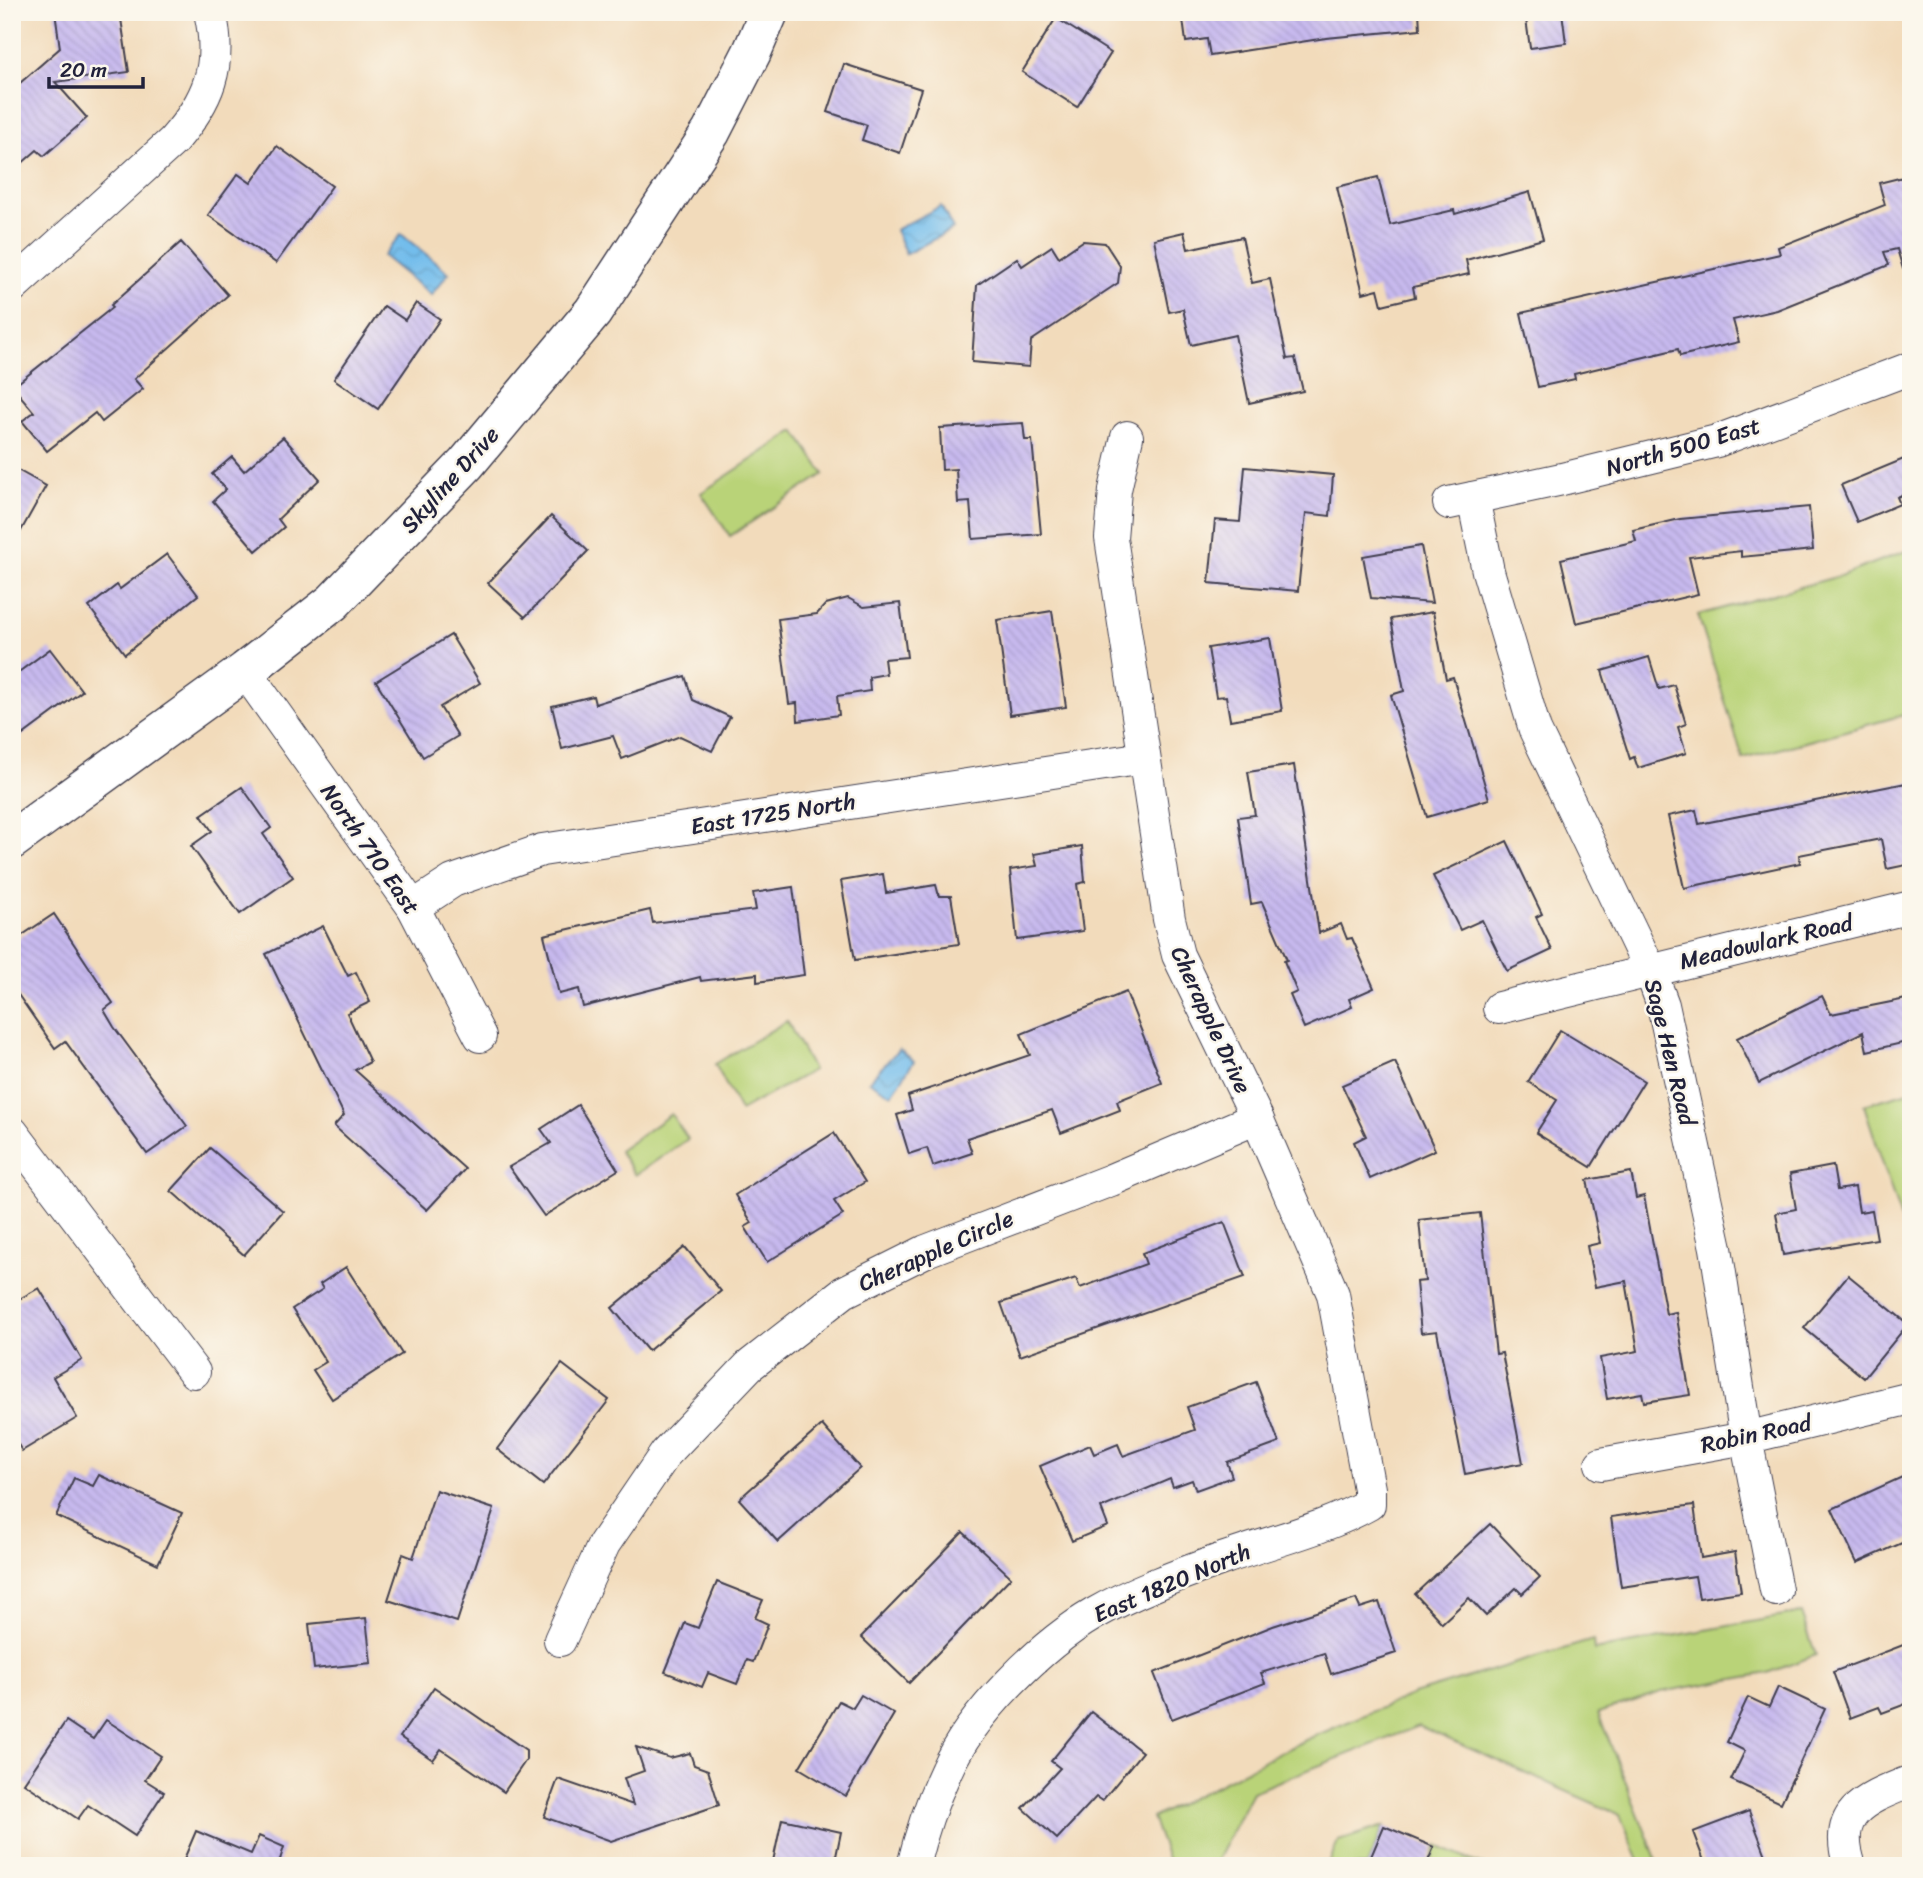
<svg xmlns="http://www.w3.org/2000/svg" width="1923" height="1878" viewBox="0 0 1923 1878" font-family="Sriracha,sans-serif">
<defs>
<pattern id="water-waves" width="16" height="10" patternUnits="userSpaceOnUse" patternTransform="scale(1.75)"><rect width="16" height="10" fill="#73bdec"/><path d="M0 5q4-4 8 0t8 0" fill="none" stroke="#63a2cb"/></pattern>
<pattern id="building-back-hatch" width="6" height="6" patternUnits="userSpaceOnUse" patternTransform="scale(1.75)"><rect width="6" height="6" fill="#c7b9ee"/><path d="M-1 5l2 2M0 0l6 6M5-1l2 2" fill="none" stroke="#ab9fcd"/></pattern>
</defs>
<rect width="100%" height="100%" fill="#fbf7ec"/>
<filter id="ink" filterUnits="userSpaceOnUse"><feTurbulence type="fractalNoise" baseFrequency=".0143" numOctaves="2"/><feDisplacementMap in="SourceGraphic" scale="14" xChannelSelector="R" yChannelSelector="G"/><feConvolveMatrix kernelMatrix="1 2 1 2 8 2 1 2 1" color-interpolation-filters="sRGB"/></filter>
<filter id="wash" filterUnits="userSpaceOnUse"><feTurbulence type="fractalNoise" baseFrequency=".00686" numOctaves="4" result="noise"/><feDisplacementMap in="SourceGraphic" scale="28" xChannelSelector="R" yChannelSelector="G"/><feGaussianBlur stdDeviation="1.57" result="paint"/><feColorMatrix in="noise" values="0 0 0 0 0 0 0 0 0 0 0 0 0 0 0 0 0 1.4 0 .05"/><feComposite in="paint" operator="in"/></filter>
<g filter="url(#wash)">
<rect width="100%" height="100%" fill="#f2dbbb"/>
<g fill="#b9d378" stroke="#6e7a5a" stroke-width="2">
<polygon points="795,431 824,474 730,536 701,493"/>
<polygon points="1911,549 1911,713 1743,759 1698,615 1843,575"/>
<polygon points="787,1021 813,1070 740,1111 715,1064"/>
<polygon points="1911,1091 1911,1230 1905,1232 1864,1105"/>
<polygon points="671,1114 688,1139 635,1175 619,1151"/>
<polygon points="1801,1613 1816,1655 1768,1673 1661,1692 1598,1713 1659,1866 1641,1866 1620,1815 1419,1726 1252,1792 1214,1866 1170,1866 1152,1818 1301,1742 1413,1694 1593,1640 1594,1650"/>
<polygon points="1384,1826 1367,1866 1328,1866 1338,1841"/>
<polygon points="1437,1846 1484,1866 1443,1866 1431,1861"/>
</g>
<g fill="url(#water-waves)" stroke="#4a7094" stroke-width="2">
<polygon points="941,206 953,229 906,254 895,230"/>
<polygon points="401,234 449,273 431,295 383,256"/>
<polygon points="899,1049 914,1061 892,1095 869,1081"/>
</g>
<g id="blocks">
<g fill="url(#building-back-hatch)">
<polygon points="55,12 120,12 129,72 55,82 87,118 44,156 37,150 12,172 12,90 60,48"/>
<polygon points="1182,12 1419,12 1420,29 1326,38 1210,56 1207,39 1186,42"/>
<polygon points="1525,12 1562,12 1566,43 1530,48"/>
<polygon points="1056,18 1111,53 1077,107 1022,72"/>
<polygon points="844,64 921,89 900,153 862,140 867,125 828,112"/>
<polygon points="277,146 332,186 276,263 208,215 238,174 251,183"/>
<polygon points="1911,175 1911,268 1903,269 1897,249 1884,252 1889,265 1777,310 1733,320 1739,342 1680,356 1678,349 1574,374 1575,379 1538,387 1521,313 1780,254 1778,247 1885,205 1879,183"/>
<polygon points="1378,177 1390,225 1454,210 1455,214 1530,192 1543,239 1466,260 1469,274 1413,287 1415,297 1382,305 1378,289 1363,293 1337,187"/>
<polygon points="1184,232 1188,249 1242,237 1252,283 1270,279 1287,359 1295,358 1303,391 1249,403 1235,335 1191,345 1183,309 1169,312 1154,239"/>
<polygon points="1083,241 1105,243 1120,266 1118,283 1031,341 1029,367 972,362 977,285 1017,258 1022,266 1052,246 1059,257"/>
<polygon points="181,242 228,295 134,379 143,389 102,422 95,413 47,451 22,421 34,412 13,387 113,307 111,305"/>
<polygon points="416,303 440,319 378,409 334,379 384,306 405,320"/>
<polygon points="1023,423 1025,440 1032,440 1041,534 973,539 970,502 958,503 956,469 942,470 940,428"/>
<polygon points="283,437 320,479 278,519 284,527 256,551 213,501 226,489 212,474 232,457 244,471"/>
<polygon points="1911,456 1911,491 1897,497 1900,504 1857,522 1841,485"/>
<polygon points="12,467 46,486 12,547"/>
<polygon points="1245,467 1333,475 1330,516 1306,513 1298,591 1209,583 1215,520 1240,522"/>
<polygon points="1809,507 1813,550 1741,557 1741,551 1689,557 1698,594 1576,623 1561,559 1636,541 1633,530 1680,519"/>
<polygon points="551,516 588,551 525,617 488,583"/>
<polygon points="1421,546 1432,603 1371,598 1363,556"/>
<polygon points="167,554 198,595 125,654 89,607 117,585 120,589"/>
<polygon points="848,598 864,607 900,603 907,657 884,659 886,674 869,677 870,691 837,696 839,715 798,721 797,703 789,704 778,619 817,614 826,604"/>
<polygon points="1052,611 1066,707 1010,715 997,620"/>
<polygon points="1433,612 1446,679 1453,677 1489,799 1427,817 1391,695 1404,691 1391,619"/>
<polygon points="451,635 480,683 440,707 458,736 423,757 376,681"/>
<polygon points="1270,638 1282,711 1230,720 1226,696 1216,697 1208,648"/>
<polygon points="50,649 82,691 12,743 12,677"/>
<polygon points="1649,657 1659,689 1674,685 1686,724 1678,727 1686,753 1638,768 1634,757 1630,759 1602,671"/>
<polygon points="685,676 693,700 730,717 712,751 680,736 622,759 613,736 562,749 552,706 593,696 595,704"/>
<polygon points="1294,765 1319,933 1341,924 1347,939 1352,938 1374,988 1349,999 1352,1007 1304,1028 1290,995 1297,992 1284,961 1287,960 1262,902 1251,904 1238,817 1255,815 1248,772"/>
<polygon points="1911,782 1911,864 1887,869 1881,839 1799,855 1800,863 1684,888 1668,816 1696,810 1699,824"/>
<polygon points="242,787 271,828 263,834 293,877 240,914 191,846 212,831 201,815"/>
<polygon points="1507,841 1542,914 1536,917 1552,950 1507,971 1482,920 1460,930 1433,876"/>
<polygon points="1082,846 1085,882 1077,884 1083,931 1017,940 1010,870 1037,866 1034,854"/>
<polygon points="883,874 886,893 936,885 939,896 951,896 959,944 855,960 841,881"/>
<polygon points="793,887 804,975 757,982 757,974 701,981 700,977 583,1007 579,989 559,994 544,935 650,910 653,923 756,910 753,893"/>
<polygon points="54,914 113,1003 104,1010 114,1027 187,1126 147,1154 65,1041 55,1048 12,986 12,942"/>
<polygon points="323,926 348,976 356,972 370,1002 347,1013 370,1062 355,1070 465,1169 427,1210 334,1126 344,1115 266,954"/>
<polygon points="1126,992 1162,1083 1117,1101 1120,1110 1061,1133 1052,1110 967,1138 972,1153 933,1166 927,1148 909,1154 897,1115 912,1110 908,1096 1030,1055 1021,1034"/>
<polygon points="1822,996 1831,1014 1911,998 1911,1041 1867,1051 1863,1032 1759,1083 1737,1038"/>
<polygon points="1560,1030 1644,1081 1591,1167 1536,1133 1557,1100 1528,1082"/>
<polygon points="1395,1062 1435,1150 1370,1179 1354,1142 1366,1136 1342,1085"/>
<polygon points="578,1105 618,1170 544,1216 509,1167 551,1143 541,1129"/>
<polygon points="834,1133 865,1182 834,1201 843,1215 767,1262 745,1227 752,1223 735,1195"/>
<polygon points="210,1148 283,1211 244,1255 171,1191"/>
<polygon points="1833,1166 1837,1190 1855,1187 1859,1212 1872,1210 1877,1239 1783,1255 1776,1213 1796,1209 1790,1174"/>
<polygon points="1631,1172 1636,1198 1644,1196 1666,1314 1676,1312 1690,1395 1644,1402 1642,1393 1607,1399 1600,1358 1638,1351 1626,1281 1595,1287 1587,1246 1600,1243 1587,1180"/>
<polygon points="1480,1213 1496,1354 1502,1353 1523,1463 1465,1474 1437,1331 1421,1333 1416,1282 1425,1281 1419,1220"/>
<polygon points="1224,1222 1245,1277 1020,1356 1001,1303 1076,1278 1080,1288 1146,1264 1142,1253"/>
<polygon points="685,1247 721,1291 648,1351 612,1308"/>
<polygon points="346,1267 402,1354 332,1399 313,1370 326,1362 292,1309 323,1289 320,1284"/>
<polygon points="1848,1275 1908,1324 1864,1378 1804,1328"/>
<polygon points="39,1288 82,1360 53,1377 77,1418 22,1451 12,1435 12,1303"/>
<polygon points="562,1364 609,1400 543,1485 497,1449"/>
<polygon points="1256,1382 1279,1443 1227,1462 1232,1477 1196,1490 1192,1480 1173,1487 1170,1479 1101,1508 1108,1526 1072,1541 1040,1466 1090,1445 1094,1454 1118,1444 1123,1456 1195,1430 1187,1407"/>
<polygon points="822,1425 860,1468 778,1542 739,1499"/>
<polygon points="1911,1473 1911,1539 1857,1563 1832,1509"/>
<polygon points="99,1475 182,1513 158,1564 56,1516 74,1478 93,1486"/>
<polygon points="436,1490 494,1509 457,1622 388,1600 403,1554 413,1558"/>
<polygon points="1694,1505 1701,1558 1735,1552 1741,1592 1699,1598 1695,1576 1621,1587 1611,1517"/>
<polygon points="1490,1524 1540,1577 1522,1594 1516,1588 1486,1616 1469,1598 1442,1623 1415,1594"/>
<polygon points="963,1532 1011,1577 909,1683 861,1637"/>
<polygon points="717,1582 763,1600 755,1618 768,1624 753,1662 747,1660 737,1684 708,1673 702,1687 665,1672 685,1623 698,1628"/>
<polygon points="1356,1599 1360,1608 1379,1602 1396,1653 1331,1674 1324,1653 1261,1673 1265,1683 1172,1719 1154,1673 1273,1626"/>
<polygon points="366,1618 371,1663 314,1669 309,1624"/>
<polygon points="1911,1642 1911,1702 1882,1713 1879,1707 1850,1718 1833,1672"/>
<polygon points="434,1687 526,1750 526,1760 504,1792 441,1749 433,1760 400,1737"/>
<polygon points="1778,1687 1825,1709 1781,1803 1731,1780 1745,1751 1727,1742 1748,1697 1769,1707"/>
<polygon points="861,1695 894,1714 846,1796 799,1768 839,1701 853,1708"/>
<polygon points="1091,1712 1142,1752 1102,1801 1096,1797 1057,1839 1023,1808 1060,1768 1051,1761"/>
<polygon points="106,1720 161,1756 145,1780 164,1792 135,1836 88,1805 78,1819 24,1783 66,1721 93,1739"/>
<polygon points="636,1747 670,1758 690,1753 694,1765 708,1770 719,1805 611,1841 544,1817 558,1779 633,1805 624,1778 644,1771"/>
<polygon points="1749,1811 1770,1866 1706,1866 1693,1832"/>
<polygon points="782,1819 841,1832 834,1866 772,1866"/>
<polygon points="1384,1826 1434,1847 1426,1866 1367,1866"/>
<polygon points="196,1831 251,1854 259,1836 284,1847 278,1866 181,1866"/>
</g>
</g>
</g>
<g filter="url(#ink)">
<use href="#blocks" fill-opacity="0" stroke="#413e4e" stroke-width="2"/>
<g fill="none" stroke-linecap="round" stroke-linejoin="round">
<g stroke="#413e4e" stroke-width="34">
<g id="street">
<path d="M 12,287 L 173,141 C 208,101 223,66 210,12"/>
<polyline points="1473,498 1488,571 1535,730 1650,970 1663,1005 1716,1248 1746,1438 1776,1590"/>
<polyline points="1449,503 1562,479 1717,441 1911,368"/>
<polyline points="245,671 413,907 480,1036"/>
<polyline points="413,907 453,881 542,850 1144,758"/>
<polyline points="1499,1008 1911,907"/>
<polyline points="12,1132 194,1372"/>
<polyline points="1601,1464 1746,1438 1911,1398"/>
<polyline points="560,1640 604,1544 666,1453 749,1366 844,1292 926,1251 1111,1180 1257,1118"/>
<path d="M 913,1866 C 921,1833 932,1801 946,1771 C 971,1714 1041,1645 1094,1614 C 1134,1591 1181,1574 1225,1558 C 1272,1541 1325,1529 1369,1504 L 1369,1489 L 1333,1294 L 1257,1118 L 1178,955 L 1169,919 L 1111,538 L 1115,490 L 1127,437"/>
<path d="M 1850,1866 C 1831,1810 1867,1799 1911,1781"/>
</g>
</g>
<g stroke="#413e4e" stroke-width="41">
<polyline id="secondary" points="12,840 245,671 333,602 466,464 593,312 711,132 752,52 769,12"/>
</g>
<use href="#street" stroke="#fff" stroke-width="32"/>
<use href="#secondary" stroke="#fff" stroke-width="38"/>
</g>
</g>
<g text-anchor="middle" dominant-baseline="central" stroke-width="5" stroke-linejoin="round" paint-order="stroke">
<g font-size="23" fill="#22223b" stroke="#fbf7ec">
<text transform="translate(1683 447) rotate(-16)">North 500 East</text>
<text transform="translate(450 480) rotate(-48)">Skyline Drive</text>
<text transform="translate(773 814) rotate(-9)">East 1725 North</text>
<text transform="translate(370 849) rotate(55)">North 710 East</text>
<text transform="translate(1766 942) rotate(-13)">Meadowlark Road</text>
<text transform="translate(1211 1020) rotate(65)">Cherapple Drive</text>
<text transform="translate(1670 1052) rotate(76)">Sage Hen Road</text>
<text transform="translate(936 1251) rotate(-24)">Cherapple Circle</text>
<text transform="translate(1756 1434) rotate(-12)">Robin Road</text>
<text transform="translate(1172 1583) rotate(-23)">East 1820 North</text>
</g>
</g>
<rect width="1923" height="1878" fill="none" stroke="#fbf7ec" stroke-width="42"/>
<path d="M49 77v10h94v-10" fill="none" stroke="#22223b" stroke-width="3.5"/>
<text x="60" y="77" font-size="21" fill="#22223b" stroke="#fbf7ec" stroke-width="5" paint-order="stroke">20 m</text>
</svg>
